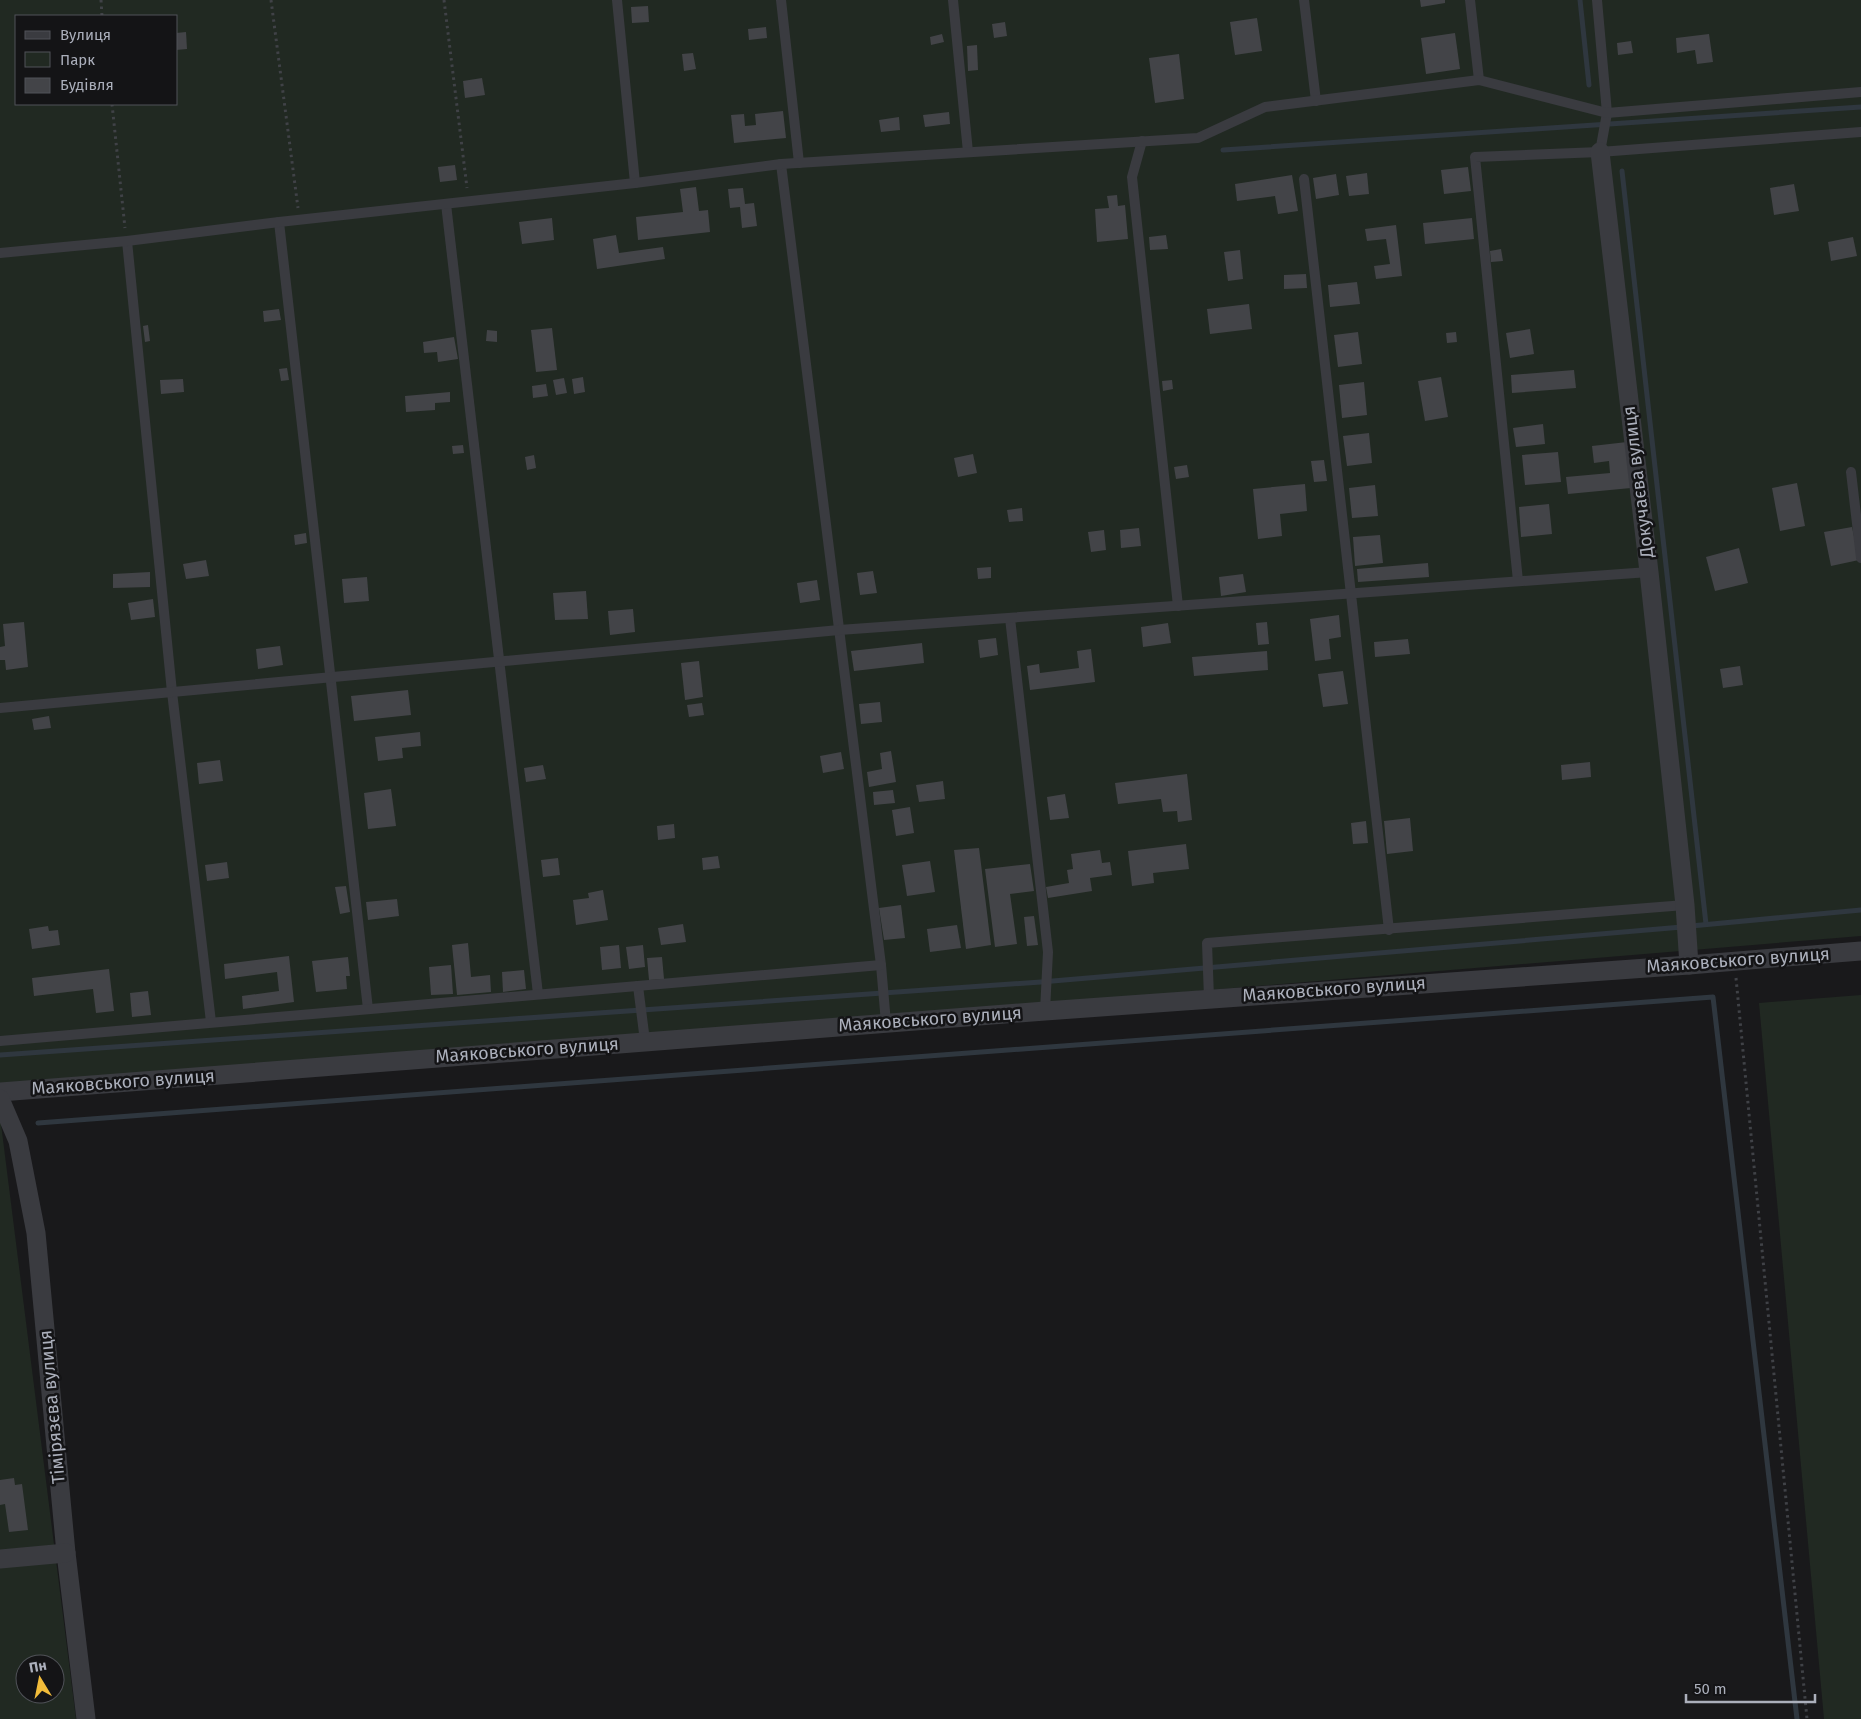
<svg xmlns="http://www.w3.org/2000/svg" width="1861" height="1719" viewBox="0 0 1861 1719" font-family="'Fira Sans',sans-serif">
<rect width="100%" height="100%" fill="#19191b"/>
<g fill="#212922" fill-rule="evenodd">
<path d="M 0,0 L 1861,0 L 1861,936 L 0,1090 ZM 16,16 L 176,16 L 176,104 L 16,104 Z"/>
<polygon points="1861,995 1861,1719 1824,1719 1759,1003"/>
<path d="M 0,1116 L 76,1719 L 0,1719 ZM 25,1664 L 55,1664 L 55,1694 L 25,1694 Z"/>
</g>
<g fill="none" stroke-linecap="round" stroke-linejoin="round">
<g stroke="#2f373f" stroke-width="5">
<polyline points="1580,0 1589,85"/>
<polyline points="1223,150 1861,107"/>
<polyline points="1622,171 1706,924"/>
<polyline points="1691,926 1861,910"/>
<polyline points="0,1055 1041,982 1682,927"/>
<polyline points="38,1123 1713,997 1797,1719"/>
</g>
</g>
<g fill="#434448">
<polygon points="1420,0 1445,0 1445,3 1421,7"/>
<polygon points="648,6 649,22 632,23 631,7"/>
<polygon points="1257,18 1262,51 1235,55 1230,22"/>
<polygon points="1005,22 1007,36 994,38 992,24"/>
<polygon points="766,27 767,38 749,40 748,29"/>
<polygon points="186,32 187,49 176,50 176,33"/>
<polygon points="1455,33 1460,69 1426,74 1421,38"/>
<polygon points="942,34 944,42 931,45 930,37"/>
<polygon points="1709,34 1713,62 1697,64 1695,50 1677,53 1676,38"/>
<polygon points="1631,41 1633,53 1618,55 1617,43"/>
<polygon points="977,45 978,70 968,71 967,46"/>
<polygon points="693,53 696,69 684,71 682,54"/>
<polygon points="1179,54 1184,99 1155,103 1149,58"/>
<polygon points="482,78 485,95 465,98 463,81"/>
<polygon points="783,111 786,138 734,143 731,115 744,114 745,126 756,125 755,114"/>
<polygon points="949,112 950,124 925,127 923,115"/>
<polygon points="899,117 900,130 881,132 879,120"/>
<polygon points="455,165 457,180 440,182 438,167"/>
<polygon points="1468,167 1471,191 1444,194 1441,170"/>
<polygon points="1367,173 1369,194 1349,196 1346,176"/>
<polygon points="1336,174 1339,195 1316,199 1313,178"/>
<polygon points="1292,175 1298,211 1278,214 1275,196 1237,201 1235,184"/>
<polygon points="1794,184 1799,211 1774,215 1770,188"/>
<polygon points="696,187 699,211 708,210 710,232 638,240 636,217 683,212 680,189"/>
<polygon points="743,188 745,204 754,203 757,226 742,228 740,207 730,208 728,189"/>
<polygon points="1117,195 1118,206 1125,205 1128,239 1097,242 1095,209 1109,208 1107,196"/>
<polygon points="552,218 554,240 522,244 519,222"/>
<polygon points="1472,218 1474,239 1425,244 1423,223"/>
<polygon points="1396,225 1402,276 1376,279 1374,266 1390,264 1386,239 1367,241 1365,229"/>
<polygon points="616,235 619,253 663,247 665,259 597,269 593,239"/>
<polygon points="1166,235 1168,249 1150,250 1149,237"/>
<polygon points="1853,237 1857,256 1831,261 1828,242"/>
<polygon points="1501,249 1503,261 1491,262 1490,251"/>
<polygon points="1240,250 1243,279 1228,281 1224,252"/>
<polygon points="1306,274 1307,288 1284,289 1284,275"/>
<polygon points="1357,282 1360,304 1330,307 1328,285"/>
<polygon points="1249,304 1252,329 1210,334 1207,309"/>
<polygon points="279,309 281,320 264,322 263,311"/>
<polygon points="148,325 150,341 145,342 143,326"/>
<polygon points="552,328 557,370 536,372 531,330"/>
<polygon points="1530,329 1534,354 1510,358 1506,333"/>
<polygon points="487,330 497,331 497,342 486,341"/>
<polygon points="1358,332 1362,364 1338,367 1334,335"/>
<polygon points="1456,332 1457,342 1447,343 1446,333"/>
<polygon points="454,337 458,359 438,362 437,352 424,353 423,342"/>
<polygon points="287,368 289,380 281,381 279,369"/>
<polygon points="1574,370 1576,388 1512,393 1511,375"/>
<polygon points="583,377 585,392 574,394 572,379"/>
<polygon points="1441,377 1448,417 1425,421 1418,381"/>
<polygon points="564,378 567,393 556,395 553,380"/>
<polygon points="183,379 184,392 161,394 160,380"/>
<polygon points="1172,380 1173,389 1163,391 1162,381"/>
<polygon points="1364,382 1367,415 1342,418 1339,385"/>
<polygon points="546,384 548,396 533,398 532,386"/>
<polygon points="450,392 450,402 435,403 435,410 406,412 405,396"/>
<polygon points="1543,424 1545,444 1516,447 1513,428"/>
<polygon points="1369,433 1372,463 1347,466 1343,436"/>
<polygon points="1627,442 1631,488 1568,494 1566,477 1610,473 1609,461 1594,463 1592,446"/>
<polygon points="463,445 464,453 453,454 452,446"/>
<polygon points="1558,452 1561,482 1525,485 1522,455"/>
<polygon points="973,454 977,473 958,477 954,458"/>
<polygon points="534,455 536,468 527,470 525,457"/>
<polygon points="1324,460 1327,481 1314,482 1311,461"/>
<polygon points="1187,465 1189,477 1176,479 1174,467"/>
<polygon points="1797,483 1805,526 1780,531 1772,488"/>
<polygon points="1305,484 1307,511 1280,514 1282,536 1258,539 1253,489"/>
<polygon points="1375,485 1378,516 1352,518 1349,488"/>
<polygon points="1549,504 1552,534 1521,537 1519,507"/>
<polygon points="1022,508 1023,521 1009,522 1007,510"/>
<polygon points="1852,527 1859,560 1831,566 1824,532"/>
<polygon points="1139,528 1141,546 1121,548 1120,530"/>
<polygon points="1104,530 1106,550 1091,552 1088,532"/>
<polygon points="306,533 307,543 295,545 294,535"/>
<polygon points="1380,535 1383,563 1355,566 1353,537"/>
<polygon points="1739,548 1748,583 1715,591 1706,557"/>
<polygon points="206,560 209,576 186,579 183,564"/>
<polygon points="1428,563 1429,577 1358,582 1357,569"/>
<polygon points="991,567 991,578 978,579 977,568"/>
<polygon points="873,571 877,593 860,595 857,573"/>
<polygon points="150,572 150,587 113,588 113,574"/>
<polygon points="1243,574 1246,592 1221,596 1219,577"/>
<polygon points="367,577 369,601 344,603 342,579"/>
<polygon points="817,580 820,600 800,603 797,583"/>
<polygon points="586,591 588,619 555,620 553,593"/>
<polygon points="153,599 155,617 131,620 128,603"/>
<polygon points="633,609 635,632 610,635 608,611"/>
<polygon points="1339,615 1341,637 1329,639 1331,659 1315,661 1310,619"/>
<polygon points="24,622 28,667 6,670 5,660 0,660 0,647 5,646 3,624"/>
<polygon points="1267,622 1269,644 1258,645 1256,623"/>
<polygon points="1168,623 1171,643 1143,647 1141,627"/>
<polygon points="996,638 998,655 980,658 978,640"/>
<polygon points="1408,639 1410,654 1375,657 1374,642"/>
<polygon points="922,643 924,663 854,671 851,651"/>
<polygon points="280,646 283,665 258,669 256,649"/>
<polygon points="1091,649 1095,682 1030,690 1027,666 1039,664 1040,673 1079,668 1077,651"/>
<polygon points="1267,651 1268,670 1194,676 1192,657"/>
<polygon points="699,661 703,697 685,700 681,663"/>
<polygon points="1740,666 1743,685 1723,688 1720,669"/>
<polygon points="1343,671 1348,704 1323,707 1318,674"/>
<polygon points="408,690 411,715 354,721 351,696"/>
<polygon points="880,702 882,722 861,724 859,704"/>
<polygon points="702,703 704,715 689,717 687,705"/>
<polygon points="49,716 51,728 34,730 32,719"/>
<polygon points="420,732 421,746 402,748 403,758 378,761 375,737"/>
<polygon points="891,751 896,782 869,787 867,772 882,769 880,753"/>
<polygon points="841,752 844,769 823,773 820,756"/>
<polygon points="220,760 223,781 199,784 197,763"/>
<polygon points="1590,762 1591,777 1562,780 1561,765"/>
<polygon points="543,765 546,779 526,782 524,768"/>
<polygon points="1187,774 1192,820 1178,822 1177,811 1163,812 1161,799 1118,804 1115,783"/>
<polygon points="943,781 945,799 919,802 916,785"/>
<polygon points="391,789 396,826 368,829 364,793"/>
<polygon points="893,790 895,803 874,805 873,792"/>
<polygon points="1065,794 1069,818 1050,820 1047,797"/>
<polygon points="910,807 914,833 896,836 892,810"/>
<polygon points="1410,818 1413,851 1387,854 1384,821"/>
<polygon points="1366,821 1368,843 1353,844 1351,823"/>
<polygon points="674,824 675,838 658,840 657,826"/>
<polygon points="1186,844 1189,869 1153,873 1154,883 1132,886 1128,851"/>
<polygon points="979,848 991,945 966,949 954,850"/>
<polygon points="1100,850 1102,863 1110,862 1112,875 1090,878 1092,891 1048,898 1046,887 1069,883 1067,870 1073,869 1071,854"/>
<polygon points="718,856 720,868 703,870 702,858"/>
<polygon points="558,858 560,875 543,877 541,860"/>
<polygon points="930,861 935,892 907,896 902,865"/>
<polygon points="227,862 229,878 207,881 205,865"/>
<polygon points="1030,864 1034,891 1010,894 1017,944 995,947 985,869"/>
<polygon points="346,886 350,912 340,914 335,887"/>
<polygon points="603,890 608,920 576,925 573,900 589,898 588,893"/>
<polygon points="397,899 399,916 368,920 366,902"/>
<polygon points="901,905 905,938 884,940 879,908"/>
<polygon points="1034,916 1038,945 1027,946 1024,917"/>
<polygon points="683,924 686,942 661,945 658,928"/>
<polygon points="957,925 961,948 930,952 927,929"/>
<polygon points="48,926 49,931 58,930 60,945 32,949 29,929"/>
<polygon points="468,943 471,977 490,975 491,992 457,995 452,945"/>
<polygon points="619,945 621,968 602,970 600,947"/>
<polygon points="643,945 645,967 629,969 626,947"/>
<polygon points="289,956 294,1002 243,1009 242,996 279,991 277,972 225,979 224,964"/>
<polygon points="348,957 350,976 346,976 347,989 316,992 312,961"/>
<polygon points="662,957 664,979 649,980 647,958"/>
<polygon points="451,965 453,994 431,995 429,967"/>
<polygon points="109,969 114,1011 96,1013 93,989 34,996 32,978"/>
<polygon points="524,970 526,989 503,992 502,972"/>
<polygon points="148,991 151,1015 132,1017 130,993"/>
<polygon points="14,1478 15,1485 22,1484 28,1530 9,1532 5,1504 0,1505 0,1480"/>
</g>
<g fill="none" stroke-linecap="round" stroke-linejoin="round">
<g stroke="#404247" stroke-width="3" stroke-dasharray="2.5 4" stroke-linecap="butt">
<polyline points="101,0 102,16"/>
<polyline points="271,0 298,208"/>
<polyline points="444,0 467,188"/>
<polyline points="112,104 125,228"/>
<polyline points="1736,978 1807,1719"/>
</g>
<g stroke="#3a3b40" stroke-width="10">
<polyline points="617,0 635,183"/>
<polyline points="781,0 799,163"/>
<polyline points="953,0 968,152"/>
<polyline points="1304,0 1316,101"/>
<polyline points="1470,0 1479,80"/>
<polyline points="1597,0 1607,113 1600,152"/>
<polyline points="1142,141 1132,177 1178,606"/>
<polyline points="781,164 881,965 886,1023"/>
<polyline points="1304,179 1389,930"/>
<polyline points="446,204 538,994"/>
<polyline points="279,222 368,1009"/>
<polyline points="127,241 172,692 211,1022"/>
<polyline points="0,253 127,241 279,222 635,183 781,164 1198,138 1265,107 1479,80 1607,113 1861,92"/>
<polyline points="1851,472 1861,558"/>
<polyline points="1518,581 1475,157 1600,152 1861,132"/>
<polyline points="1010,618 1048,952 1045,1011"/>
<polyline points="0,708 839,630 1649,572"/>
<polyline points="638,986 645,1041"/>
<polyline points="1209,998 1207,943 1685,905"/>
<polyline points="0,1041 881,965"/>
</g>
<g stroke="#3a3b40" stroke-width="19">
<polyline points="1600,152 1649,572 1685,905 1689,965"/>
<polyline points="0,1092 1045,1011 1689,965 1861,951"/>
<polyline points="0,1099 18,1141 36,1233 66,1553 86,1719"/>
<polyline points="0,1559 66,1553"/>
</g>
</g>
<g text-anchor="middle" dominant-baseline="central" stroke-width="5" stroke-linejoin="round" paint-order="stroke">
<g font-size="18" fill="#abafbb" stroke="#141416">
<text transform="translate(1638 482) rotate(-97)">Докучаєва вулиця</text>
<text transform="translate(1738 960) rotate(-4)">Маяковського вулиця</text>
<text transform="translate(1334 989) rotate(-4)">Маяковського вулиця</text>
<text transform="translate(930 1019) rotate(-4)">Маяковського вулиця</text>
<text transform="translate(527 1050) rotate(-4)">Маяковського вулиця</text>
<text transform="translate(123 1082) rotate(-4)">Маяковського вулиця</text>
<text transform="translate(52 1407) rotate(-95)">Тімірязєва вулиця</text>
</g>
</g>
<rect x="15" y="15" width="162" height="90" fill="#141416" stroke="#505258"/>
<rect x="25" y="31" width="25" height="8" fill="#3a3b40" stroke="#505258"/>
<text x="60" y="40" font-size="15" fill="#abafbb">Вулиця</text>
<rect x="25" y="52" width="25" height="15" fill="#212922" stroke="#505258"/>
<text x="60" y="65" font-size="15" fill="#abafbb">Парк</text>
<rect x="25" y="78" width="25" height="15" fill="#434448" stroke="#505258"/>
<text x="60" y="90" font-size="15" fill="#abafbb">Будівля</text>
<g transform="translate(40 1679) rotate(350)"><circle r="24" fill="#141416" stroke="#505258"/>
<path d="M0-4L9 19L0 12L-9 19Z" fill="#f2bc3a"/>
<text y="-8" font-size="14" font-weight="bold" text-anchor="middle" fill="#abafbb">Пн</text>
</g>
<path d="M1686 1694v8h129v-8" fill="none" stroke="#abafbb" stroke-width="2.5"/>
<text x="1694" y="1694" font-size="15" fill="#abafbb" stroke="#141416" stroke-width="4" paint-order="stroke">50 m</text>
</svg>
